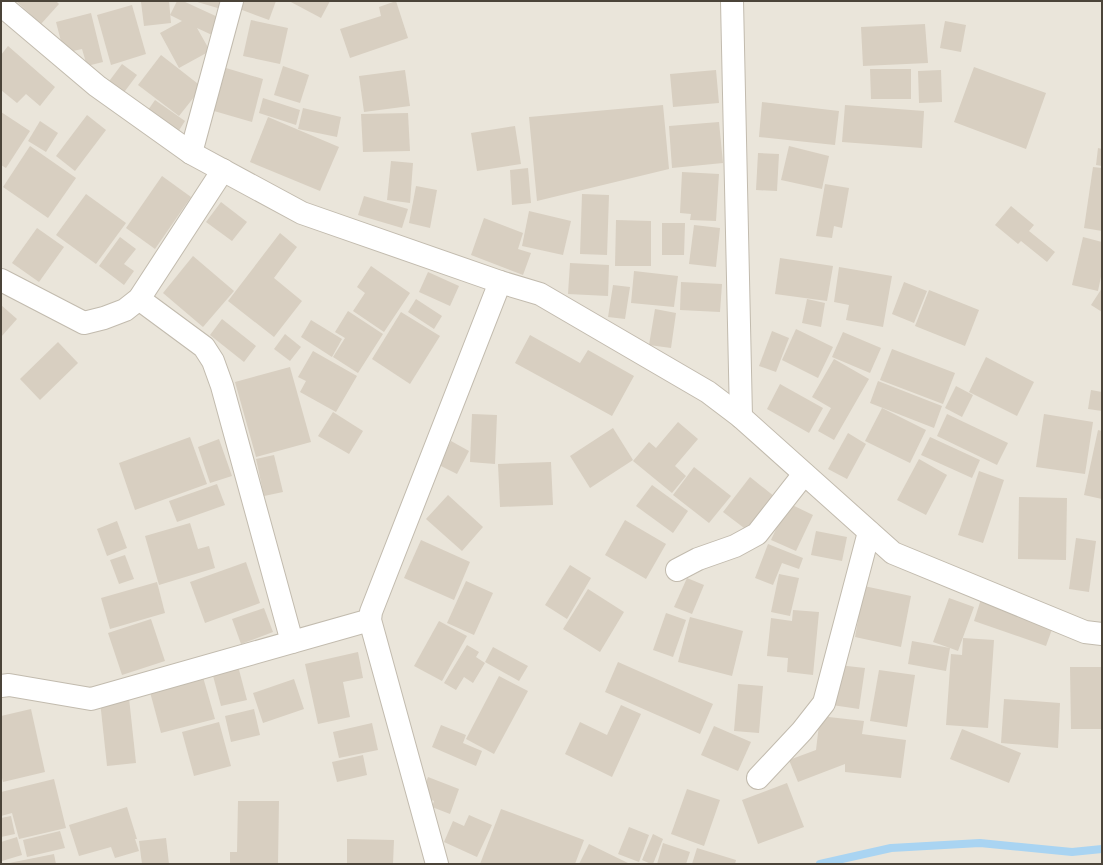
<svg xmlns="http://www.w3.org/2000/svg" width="1103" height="865" viewBox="0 0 1103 865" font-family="'Fira Sans Condensed',sans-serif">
<rect width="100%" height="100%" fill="#f6f3ec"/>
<rect fill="#eae5da" x="1" y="1" width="1101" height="863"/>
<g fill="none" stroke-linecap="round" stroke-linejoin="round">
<polyline stroke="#a9d4f2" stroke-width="8" points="820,864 891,848 980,843 1072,852 1102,849"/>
</g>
<g fill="#d8cfc1">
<polygon points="16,1 56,1 59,4 41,24"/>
<polygon points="151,1 169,1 171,23 144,26 141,2"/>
<polygon points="177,1 183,1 220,18 212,35 197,28 210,51 179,68 160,33 182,21 170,15"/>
<polygon points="194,1 224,1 221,9"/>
<polygon points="240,1 276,1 269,20 237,8"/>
<polygon points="289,1 330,1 321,18"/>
<polygon points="396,1 408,38 350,58 340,29 381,16 379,7"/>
<polygon points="132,5 146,54 111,65 97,15"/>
<polygon points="91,13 103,62 87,66 82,49 64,53 56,22"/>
<polygon points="251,20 288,28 280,64 243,56"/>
<polygon points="945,21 966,25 961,52 940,48"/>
<polygon points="925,24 928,63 863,66 861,27"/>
<polygon points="8,46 55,87 40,106 26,94 17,103 1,90 1,55"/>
<polygon points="161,55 202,87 179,116 138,85"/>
<polygon points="122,64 137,75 122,95 107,84"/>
<polygon points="283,66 309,75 300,103 274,95"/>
<polygon points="974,67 1046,93 1026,149 954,122"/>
<polygon points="226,68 263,79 252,122 214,111"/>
<polygon points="870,69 911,69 911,99 871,99"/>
<polygon points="405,70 410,106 364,112 359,76"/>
<polygon points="716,70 719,103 673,107 670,74"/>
<polygon points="941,70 942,102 919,103 918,71"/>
<polygon points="263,98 300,110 296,125 259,113"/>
<polygon points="155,100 185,121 176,135 146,113"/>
<polygon points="762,102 839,111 835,145 759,137"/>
<polygon points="663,105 669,169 537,201 529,117"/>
<polygon points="845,105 924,111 922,148 842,142"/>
<polygon points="303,108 341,117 337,137 298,129"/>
<polygon points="1,112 30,131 6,168 1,165"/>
<polygon points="408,113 410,151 363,152 361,114"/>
<polygon points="87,115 106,130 75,171 56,156"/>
<polygon points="268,117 339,147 320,191 250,162"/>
<polygon points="40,121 58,133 46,152 28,141"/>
<polygon points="719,122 723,163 672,168 669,126"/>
<polygon points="515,126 521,164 477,171 471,133"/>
<polygon points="30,146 76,178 48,218 3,187"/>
<polygon points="789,146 829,156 822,189 781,180"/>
<polygon points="1098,148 1102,149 1102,166 1096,165"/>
<polygon points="758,153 779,154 777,191 756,190"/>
<polygon points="391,161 413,163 410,203 387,200"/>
<polygon points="1093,167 1102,168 1102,231 1084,228"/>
<polygon points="528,168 531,203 512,205 510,170"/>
<polygon points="682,172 719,174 716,221 690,220 691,214 680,213"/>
<polygon points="162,176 191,197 155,249 126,228"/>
<polygon points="825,184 849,188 842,228 834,226 832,238 816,236"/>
<polygon points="416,186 437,190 430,228 409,223"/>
<polygon points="86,194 126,223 96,264 56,235"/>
<polygon points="582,194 609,195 607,255 580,254"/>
<polygon points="364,196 408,209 402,228 358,215"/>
<polygon points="221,202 247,222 232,241 206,222"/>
<polygon points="1011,206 1034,225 1029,231 1055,252 1047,262 1021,241 1018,244 995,225"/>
<polygon points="529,211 571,221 563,255 522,246"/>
<polygon points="484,218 523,233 518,249 531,253 523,275 471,255"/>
<polygon points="616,220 651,221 651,266 615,266"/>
<polygon points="662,223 685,223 684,255 662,255"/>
<polygon points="694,225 720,228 716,267 689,264"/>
<polygon points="37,228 64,247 39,282 12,263"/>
<polygon points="280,233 297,247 274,278 302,301 274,337 228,301"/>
<polygon points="120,237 136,249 124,264 134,271 124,285 99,266"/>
<polygon points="1083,237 1102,242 1102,272 1098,291 1072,285"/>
<polygon points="193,256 234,291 203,327 163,293"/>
<polygon points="780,258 833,266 827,301 775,294"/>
<polygon points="570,263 609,265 608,296 568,294"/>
<polygon points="371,266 410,293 384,332 353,311 365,293 357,287"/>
<polygon points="839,267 892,276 883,327 846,320 849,305 834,302"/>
<polygon points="634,271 678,276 674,307 631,303"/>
<polygon points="428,272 459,286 450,306 419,292"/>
<polygon points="681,282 722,284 720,312 680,310"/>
<polygon points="904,282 927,291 914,323 892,314"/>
<polygon points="613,285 630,287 625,319 608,317"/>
<polygon points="1102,288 1102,312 1091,305"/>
<polygon points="929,290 979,310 965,346 915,326"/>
<polygon points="416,299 442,316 434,329 408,312"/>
<polygon points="807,299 825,303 821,327 802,323"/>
<polygon points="1,305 17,319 1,337"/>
<polygon points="655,309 676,313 671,348 649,345"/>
<polygon points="348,311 383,334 358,373 333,357 345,338 335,332"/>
<polygon points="401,312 440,336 410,384 372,359"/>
<polygon points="222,319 256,346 244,362 210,335"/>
<polygon points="311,320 342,339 332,357 301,337"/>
<polygon points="796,329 833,347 818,378 782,360"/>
<polygon points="772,331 789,338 776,372 759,366"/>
<polygon points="843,332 881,348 870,373 832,357"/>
<polygon points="285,334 301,347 290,361 274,349"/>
<polygon points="530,335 580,363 588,350 634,376 612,416 515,363"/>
<polygon points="58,342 78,363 40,400 20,379"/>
<polygon points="892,349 955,373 943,404 880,380"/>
<polygon points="313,351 357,376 336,412 300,392 306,381 298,377"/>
<polygon points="986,357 1034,382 1017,416 969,392"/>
<polygon points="834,359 869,379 834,440 818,431 831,408 812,397"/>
<polygon points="290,367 311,442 256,457 235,382"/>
<polygon points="878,381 942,406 934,428 870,403"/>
<polygon points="780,384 823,408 809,433 767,409"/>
<polygon points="956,386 973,395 962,417 945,408"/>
<polygon points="1091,390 1102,392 1102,411 1088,409"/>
<polygon points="882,408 926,430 910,463 865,441"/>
<polygon points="333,412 363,431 349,454 318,436"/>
<polygon points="472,414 497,415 495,464 470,462"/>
<polygon points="947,414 1008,443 997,465 937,436"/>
<polygon points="1044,414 1093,422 1085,474 1036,467"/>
<polygon points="678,422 698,439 675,466 686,476 672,493 633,461 649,442 656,448"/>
<polygon points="613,428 633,460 590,488 570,456"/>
<polygon points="1098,430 1102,431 1102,499 1084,495"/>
<polygon points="848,433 866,444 847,479 828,469"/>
<polygon points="190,437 207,484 135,510 119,463"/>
<polygon points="930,437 980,460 972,478 921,455"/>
<polygon points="219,439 232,476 210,483 198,447"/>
<polygon points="451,441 469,451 457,474 439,465"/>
<polygon points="274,455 283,492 264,496 256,459"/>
<polygon points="919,459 947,475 926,515 897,500"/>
<polygon points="551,462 553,505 500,507 498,464"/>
<polygon points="694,467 731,496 709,523 673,495"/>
<polygon points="979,471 1004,480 983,543 958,535"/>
<polygon points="750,477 775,497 748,531 723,512"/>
<polygon points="217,484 225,505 177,522 169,501"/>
<polygon points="652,485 688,511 673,533 636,506"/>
<polygon points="448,495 483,527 462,551 426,519"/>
<polygon points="1019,497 1067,498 1066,560 1018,559"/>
<polygon points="788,503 813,515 796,551 771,540"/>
<polygon points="625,520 666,544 646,579 605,555"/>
<polygon points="117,521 127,548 107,556 97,529"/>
<polygon points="190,523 198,549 209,546 215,568 159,585 145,536"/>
<polygon points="816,531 847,537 842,561 811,555"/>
<polygon points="1076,538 1096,541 1089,592 1069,589"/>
<polygon points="421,540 470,562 454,600 404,578"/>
<polygon points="768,544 803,558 799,569 782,563 773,585 755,578"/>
<polygon points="125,555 134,579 119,584 110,560"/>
<polygon points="246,562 260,603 205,623 190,582"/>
<polygon points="570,565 591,578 567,619 545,605"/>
<polygon points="779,574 799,578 790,616 771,612"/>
<polygon points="687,578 704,585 692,614 674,607"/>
<polygon points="466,581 493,593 474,635 447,623"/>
<polygon points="157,582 165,613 110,629 101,598"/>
<polygon points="864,586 911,596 901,647 855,637"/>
<polygon points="588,589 624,612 600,652 563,629"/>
<polygon points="982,596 1055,621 1046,646 974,621"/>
<polygon points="949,598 974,607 958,651 950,648 946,671 908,664 912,641 950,648 933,642"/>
<polygon points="264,608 273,632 241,644 232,619"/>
<polygon points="793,610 819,612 813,675 787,672 788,658 767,656 771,618 792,621"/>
<polygon points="666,613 686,620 673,657 653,650"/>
<polygon points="690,617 743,631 732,676 678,662"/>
<polygon points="151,619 165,661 122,675 108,633"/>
<polygon points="439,621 467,636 442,681 414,666"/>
<polygon points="963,638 994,640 988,728 946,725 951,654 962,655"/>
<polygon points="467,645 479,652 476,657 485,663 473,683 464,677 456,690 444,683"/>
<polygon points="493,647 528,666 519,681 485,662"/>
<polygon points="358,652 363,678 343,682 350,717 318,724 305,664"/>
<polygon points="618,662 713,704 700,734 605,692"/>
<polygon points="838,665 865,668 859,709 832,705"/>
<polygon points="238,666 247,700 221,706 212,672"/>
<polygon points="1070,667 1102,667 1102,729 1071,729"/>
<polygon points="879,670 915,675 907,727 870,721"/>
<polygon points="499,676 528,691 494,754 466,739"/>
<polygon points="203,677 215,719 161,733 150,692"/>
<polygon points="294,679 304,709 263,723 253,693"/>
<polygon points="738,684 763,686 759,733 734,731"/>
<polygon points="129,698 136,763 107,766 100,701"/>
<polygon points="1004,699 1060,703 1058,748 1001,743"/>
<polygon points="621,705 641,714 612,777 565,754 580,722 607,735"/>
<polygon points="31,709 45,772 3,782 1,774 1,716"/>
<polygon points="254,709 260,735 231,742 225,716"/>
<polygon points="820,716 864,721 862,734 906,740 901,778 845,772 845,764 798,782 789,760 816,750"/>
<polygon points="219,722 231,766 194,776 182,732"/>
<polygon points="372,723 378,750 339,758 333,732"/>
<polygon points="441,725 466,735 463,743 482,751 476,766 432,747"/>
<polygon points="714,726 751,742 738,771 701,755"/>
<polygon points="962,729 1021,753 1009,783 950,759"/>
<polygon points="363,755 367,775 337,782 332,762"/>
<polygon points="428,777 459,789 450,814 432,807 434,801 421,796"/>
<polygon points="54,779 66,828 19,839 12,813 1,816 1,792"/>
<polygon points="787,783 804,827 758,844 742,800"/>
<polygon points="687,789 720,800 704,846 671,834"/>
<polygon points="238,801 279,801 278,864 230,864 230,852 237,852"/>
<polygon points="127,807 137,839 135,839 139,851 115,858 111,847 79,856 69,825"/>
<polygon points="501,809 584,840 575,864 480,864"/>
<polygon points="469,815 492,825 477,857 444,842 453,821 464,826"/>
<polygon points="11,816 15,834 1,837 1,818"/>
<polygon points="629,827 649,835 639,862 618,854"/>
<polygon points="60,831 65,848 27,857 23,840"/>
<polygon points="653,834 663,839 653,864 651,864 642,860"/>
<polygon points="17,837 22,855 2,861 1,857 1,842"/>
<polygon points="166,838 169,864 142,864 139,841"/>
<polygon points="347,839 394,840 393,864 347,864"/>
<polygon points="663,843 690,852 686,864 657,864"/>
<polygon points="589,844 630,864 579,864"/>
<polygon points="697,848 736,860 735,864 692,864"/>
<polygon points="54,854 56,864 9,864 9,863"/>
</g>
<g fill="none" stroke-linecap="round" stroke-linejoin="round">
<g stroke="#c2bbae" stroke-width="24">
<g id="minor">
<polyline points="732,1 741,417"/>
<polyline points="1,5 97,86 191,153 302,213 500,282 540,294 708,392 741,417 893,553 1085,632 1102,634"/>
<polyline points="191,153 232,1"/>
<polyline points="1,280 84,323 104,318 125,310 139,299 223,170"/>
<polyline points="139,299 204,347 213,361 222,386 292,642"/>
<polyline points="677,570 698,559 735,546 757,534 804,474"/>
<polyline points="1,686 9,685 91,699 370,620"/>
<polyline points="758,778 802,731 824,703 869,532"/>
<polyline points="437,864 370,620 371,612 500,282"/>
</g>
</g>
<use href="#minor" stroke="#fff" stroke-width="22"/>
</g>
<rect width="1103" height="865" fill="none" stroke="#4b4439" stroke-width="4"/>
</svg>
